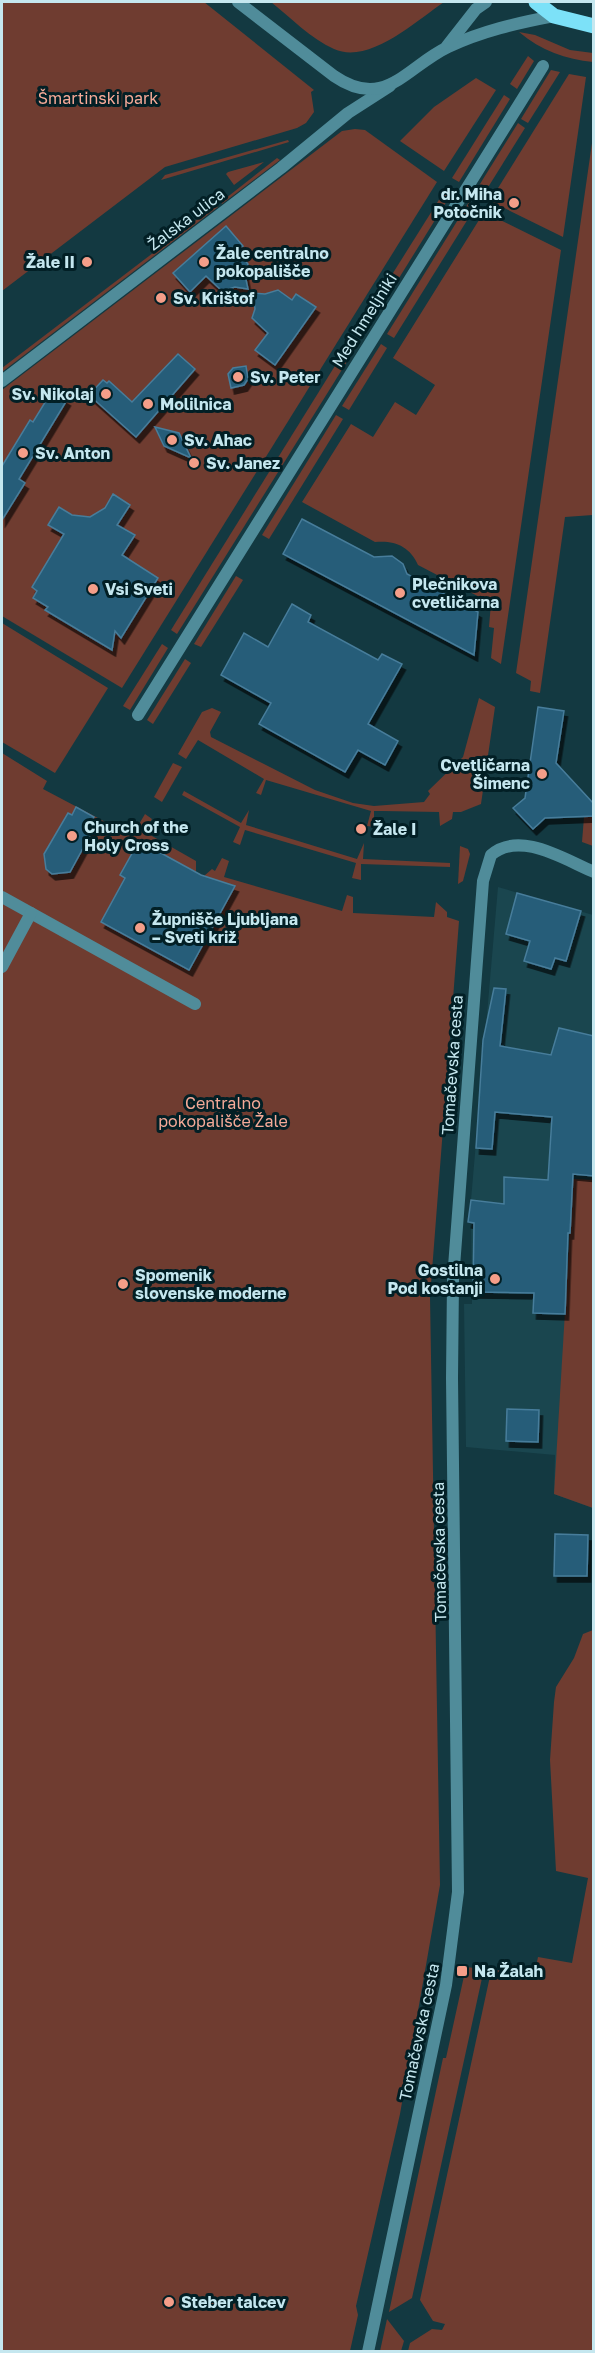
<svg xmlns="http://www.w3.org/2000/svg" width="595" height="2353" viewBox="0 0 595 2353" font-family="'Golos Text',sans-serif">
<defs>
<filter id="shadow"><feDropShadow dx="3.5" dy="6" stdDeviation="0" flood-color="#0009"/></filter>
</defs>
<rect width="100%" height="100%" fill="#133941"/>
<polygon fill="#1a464f" points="498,887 593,915 593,1508 554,1494 555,1455 466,1447 464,1304 472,1304 471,1200"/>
<g fill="#6f3c30">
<polygon points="2,2 204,2 314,90 311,92 314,112 306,123 297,128 165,167 2,291"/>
<path d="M 271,2 L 444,2 C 416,21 369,65 334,49 C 311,39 290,17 271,2 Z"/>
<path d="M 519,32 L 535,35 L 570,50 L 593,53 L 593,62 C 566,59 541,51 519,32 Z"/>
<polygon points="528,56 534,61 517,89 510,84"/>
<polygon points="551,70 560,72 528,123 521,119"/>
<polygon points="569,74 586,77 563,237 490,201"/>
<polygon points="476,78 496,90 444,171 400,141 434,107"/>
<polygon points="504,95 510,99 459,182 452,178"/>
<polygon points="518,123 525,128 482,197 475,192"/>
<polygon points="355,129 365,130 437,182 122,688 2,616 2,390 342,131"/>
<polygon points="593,136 593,515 565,517 540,693 530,691 531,681 516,673"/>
<polygon points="288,140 289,142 161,180 165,175"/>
<polygon points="277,158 280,160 222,204 221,202"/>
<polygon points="264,162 234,185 226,174 228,172"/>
<polygon points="447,187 453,191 373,320 366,316"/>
<polygon points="469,202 476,206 394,338 387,334"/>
<polygon points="216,205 218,207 2,372 2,368"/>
<path d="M 484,212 L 561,250 L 501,664 L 491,658 L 494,628 L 489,627 L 491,603 L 418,565 C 410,546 394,540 375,542 L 302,502 L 351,424 L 373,437 L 395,402 L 416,415 L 435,385 L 393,358 Z"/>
<polygon points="351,340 358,344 177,634 171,630"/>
<polygon points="381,344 387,348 349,410 342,406"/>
<polygon points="336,415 343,419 269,539 262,535"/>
<polygon points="236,576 243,580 201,647 194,644"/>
<polygon points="2,623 108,688 55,773 2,742"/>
<polygon points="162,644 168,648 130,710 123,706"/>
<polygon points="185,659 191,663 153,724 147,720"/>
<polygon points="479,698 495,707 481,804 461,812 453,812 452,819 440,826 439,812 382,811 374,811 374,827 367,826 371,811 266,780 261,795 256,793 264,779 198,740 186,759 178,754 202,712 212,708 221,712 210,732 211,737 315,790 353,803 374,806 424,802 430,794 428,791 463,757"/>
<polygon points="2,753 47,781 43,789 132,836 145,814 152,819 145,832 196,861 196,872 204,876 212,869 215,871 222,858 229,861 224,877 342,911 347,895 353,897 353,913 434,917 436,902 447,912 447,917 459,921 430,1297 440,1885 400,2114 356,2306 358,2315 350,2351 2,2351"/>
<polygon points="173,763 182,767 162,802 154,797"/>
<polygon points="184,791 241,823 249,810 246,825 357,859 364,843 363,859 450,863 450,867 361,864 361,880 352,878 356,863 245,830 240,845 233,842 240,827 182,795"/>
<polygon points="593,816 594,816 593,846 582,842 584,817"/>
<polygon points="460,846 468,849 470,854 463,881 458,884"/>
<polygon points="573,1179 593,1180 593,1508 554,1494"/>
<polygon points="593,1630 593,2351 408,2351 410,2343 432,2329 442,2330 445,2324 433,2321 420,2300 490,1976 493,1970 509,1971 512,1965 536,1967 538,1957 572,1963 588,1878 556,1871 550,1760 554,1702 556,1687 574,1658 583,1634"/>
<polygon points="466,1967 484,1969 412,2298 389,2312 443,2058 446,2058"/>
<polygon points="387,2319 404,2341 401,2351 380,2351"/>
</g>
<g fill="#265d79" stroke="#477d9b" stroke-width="1.5" filter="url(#shadow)">
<polygon points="226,226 243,246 236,250 248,264 245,275 248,289 235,287 222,291 206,276 190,292 173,273"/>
<polygon points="278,290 292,300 296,294 316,307 275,365 255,350 268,333 252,318 255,309 253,293 265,294"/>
<polygon points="178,354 195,369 136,437 89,395 103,380 107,383 109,381 132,402"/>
<polygon points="246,366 248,379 244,385 231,388 228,374 233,368"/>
<polygon points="52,391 67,400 19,479 25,483 2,520 2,466 30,420 33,422"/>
<polygon points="155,427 179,433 191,458 164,446"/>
<polygon points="113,494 130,505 117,525 135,535 122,555 158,578 121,638 115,631 112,650 45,610 48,607 33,598 37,591 32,587 64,534 48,525 59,507 72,515 90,517 105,508"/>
<polygon points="302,519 374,557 392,556 403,564 407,574 478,612 474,655 283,554"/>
<polygon points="292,604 311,615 308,622 378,660 382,654 402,664 368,724 398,741 385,765 358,750 345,772 259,724 271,703 221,675 244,633 268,647"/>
<polygon points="538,707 564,711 556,763 594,804 594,816 545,818 533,829 513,808 525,798"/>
<polygon points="76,807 94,817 89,825 94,828 70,872 52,874 46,869 44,854 68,813 72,815"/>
<polygon points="139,841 201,875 235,886 189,970 101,922 125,878 120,875"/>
<polygon points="517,893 581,911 566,961 555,958 551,969 524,961 530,941 506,934"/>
<polygon points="494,988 506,989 500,1046 551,1055 559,1028 594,1036 594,1176 573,1174 570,1233 568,1233 565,1314 533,1313 534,1293 473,1292 474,1223 468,1222 471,1200 504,1204 504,1177 548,1180 552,1117 495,1112 492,1149 476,1148 483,1040"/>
<polygon points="507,1409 539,1410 538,1442 506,1441"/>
<polygon points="555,1534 588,1535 587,1576 554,1576"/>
</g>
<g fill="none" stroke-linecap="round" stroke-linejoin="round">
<g stroke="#508c9a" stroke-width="12">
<polyline points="2,897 195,1004"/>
<polyline points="2,967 31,913"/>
</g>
<g stroke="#508c9a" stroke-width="12">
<polyline points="2,381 281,168 348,113 390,86"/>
<polyline points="138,715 543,66"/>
</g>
<g stroke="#508c9a" stroke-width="12">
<path d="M 238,2 L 334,76 C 385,111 406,67 448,47 C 482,31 517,23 554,16"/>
<polyline points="447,46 476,9 486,2"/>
<path d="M 368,2352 L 446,1985 L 458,1892 L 452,1378 L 453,1280 L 483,881 L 491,855 C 520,830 565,860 594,872"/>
</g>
<polyline stroke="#7ce1f8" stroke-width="15" points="536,2 554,16 594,26"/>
</g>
<g fill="#f49e89" stroke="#021f25" stroke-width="2">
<circle cx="514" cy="203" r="6"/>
<circle cx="87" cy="262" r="6"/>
<circle cx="204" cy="262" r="6"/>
<circle cx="161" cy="298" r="6"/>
<circle cx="238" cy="377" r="6"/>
<circle cx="106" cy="394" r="6"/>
<circle cx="148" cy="404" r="6"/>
<circle cx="172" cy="440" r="6"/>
<circle cx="23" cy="453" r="6"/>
<circle cx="194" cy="463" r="6"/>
<circle cx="93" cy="589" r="6"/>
<circle cx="400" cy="593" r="6"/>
<circle cx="542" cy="774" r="6"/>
<circle cx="361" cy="829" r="6"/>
<circle cx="72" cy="836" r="6"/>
<circle cx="140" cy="928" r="6"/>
<circle cx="495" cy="1279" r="6"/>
<circle cx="123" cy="1284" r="6"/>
<rect x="456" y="1965" width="12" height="12" rx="3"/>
<circle cx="169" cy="2302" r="6"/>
</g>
<g text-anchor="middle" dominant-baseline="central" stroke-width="6" stroke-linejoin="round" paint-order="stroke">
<g font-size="16" fill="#f6aa98" stroke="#021f25">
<text x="98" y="98">Šmartinski park</text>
<text x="223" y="1103">Centralno<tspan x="223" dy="18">pokopališče Žale</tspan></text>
</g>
<g font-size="16" font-weight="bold" fill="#c5e7ef" stroke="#021f25" text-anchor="start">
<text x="502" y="194" text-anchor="end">dr. Miha<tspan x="502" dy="18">Potočnik</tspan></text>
<text x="216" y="253">Žale centralno<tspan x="216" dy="18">pokopališče</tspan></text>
<text x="75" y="262" text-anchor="end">Žale II</text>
<text x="173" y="298">Sv. Krištof</text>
<text x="250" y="377">Sv. Peter</text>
<text x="94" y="394" text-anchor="end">Sv. Nikolaj</text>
<text x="160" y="404">Molilnica</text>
<text x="184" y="440">Sv. Ahac</text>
<text x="35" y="453">Sv. Anton</text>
<text x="206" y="463">Sv. Janez</text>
<text x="412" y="584">Plečnikova<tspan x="412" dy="18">cvetličarna</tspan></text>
<text x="105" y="589">Vsi Sveti</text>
<text x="530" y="765" text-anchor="end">Cvetličarna<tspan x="530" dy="18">Šimenc</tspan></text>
<text x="84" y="827">Church of the<tspan x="84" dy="18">Holy Cross</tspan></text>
<text x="373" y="829">Žale I</text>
<text x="152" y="919">Župnišče Ljubljana<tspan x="152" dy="18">– Sveti križ</tspan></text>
<text x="483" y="1270" text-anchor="end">Gostilna<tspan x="483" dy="18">Pod kostanji</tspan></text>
<text x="135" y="1275">Spomenik<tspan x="135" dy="18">slovenske moderne</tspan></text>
<text x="474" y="1971">Na Žalah</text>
<text x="181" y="2302">Steber talcev</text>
</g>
<g font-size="16" fill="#c5e7ef" stroke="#021f25">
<text transform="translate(186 219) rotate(-37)">Žalska ulica</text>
<text transform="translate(364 320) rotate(-58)">Med hmeljniki</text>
<text transform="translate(452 1065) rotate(-86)">Tomačevska cesta</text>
<text transform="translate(439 1552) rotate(-91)">Tomačevska cesta</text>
<text transform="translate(419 2032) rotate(-78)">Tomačevska cesta</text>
</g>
</g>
<rect width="595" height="2353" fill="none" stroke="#c5e7ef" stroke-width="6"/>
</svg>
